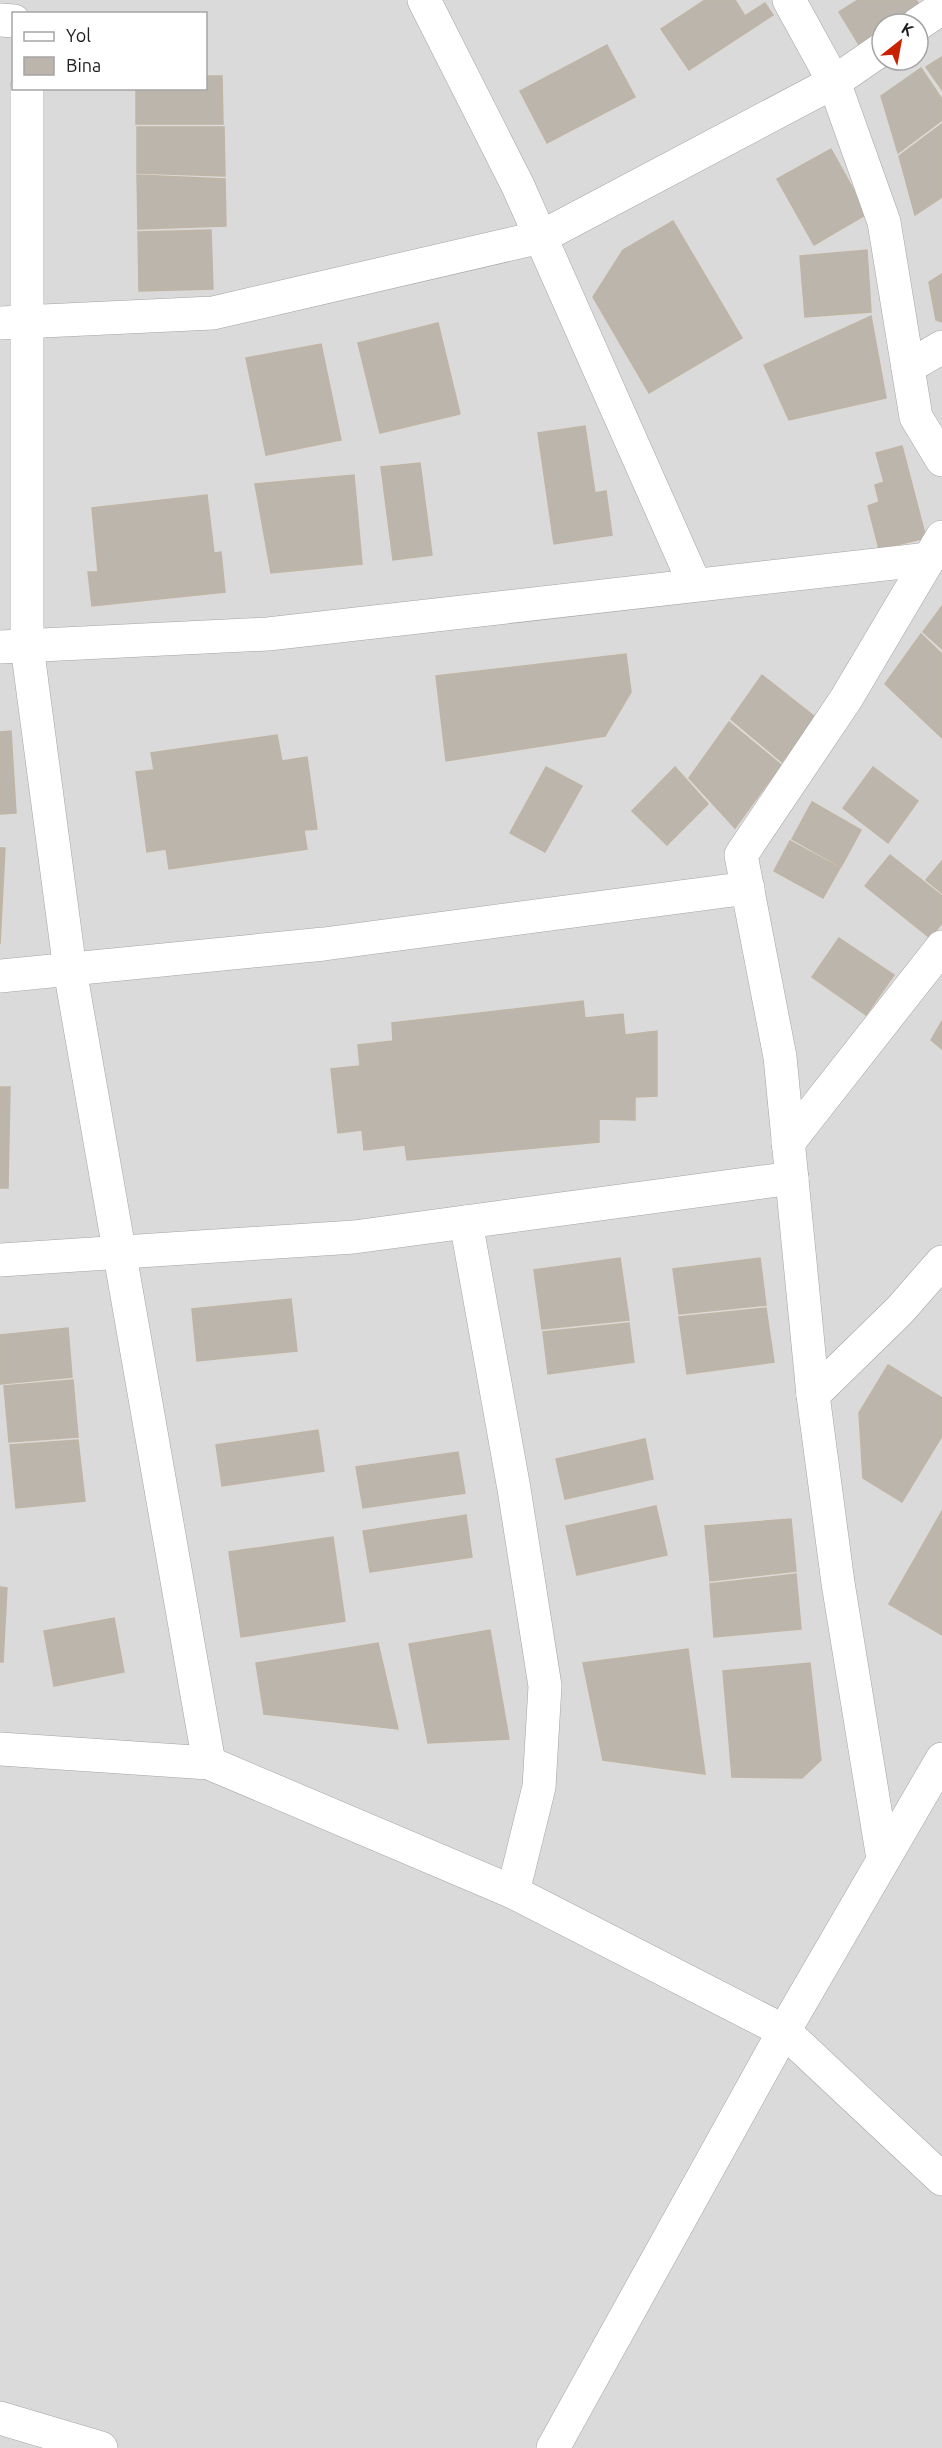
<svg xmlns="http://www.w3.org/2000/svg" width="942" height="2448" viewBox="0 0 942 2448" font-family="Ubuntu,sans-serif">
<rect width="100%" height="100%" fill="#eeece3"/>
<path fill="#dbdada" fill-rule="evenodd" d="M 0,0 L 942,0 L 942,2448 L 0,2448 ZM 14,14 L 206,14 L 206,88 L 14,88 ZM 882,24 L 918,24 L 918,60 L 882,60 Z"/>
<g fill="#bbb5ac" stroke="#c0b5a5" stroke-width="1.5">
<polygon points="705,0 735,0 745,16 765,3 773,15 689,70 661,29"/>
<polygon points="858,0 916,0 923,10 900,24 882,24 882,35 861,48 839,12"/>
<polygon points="607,45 635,97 547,143 520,91"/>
<polygon points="942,57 942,90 926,67"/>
<polygon points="921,68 942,99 942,120 898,153 881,96"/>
<polygon points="206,76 222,76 223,124 136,124 136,88 206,88"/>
<polygon points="942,124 942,197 915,215 899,156"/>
<polygon points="137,127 224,127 225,176 137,173"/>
<polygon points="831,149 867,214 814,245 777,179"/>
<polygon points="137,175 225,179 226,226 138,229"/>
<polygon points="673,221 742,338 649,393 593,297 623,250"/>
<polygon points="211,230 213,289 139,291 138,232"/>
<polygon points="867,250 871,312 805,317 800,256"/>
<polygon points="942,274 942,322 936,320 929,282"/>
<polygon points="871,316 886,398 789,420 764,365"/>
<polygon points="438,323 460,414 380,433 358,343"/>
<polygon points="321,344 341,440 266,455 246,358"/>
<polygon points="585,426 595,493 606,491 612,535 554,544 538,433"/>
<polygon points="902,446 926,538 879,549 868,506 879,502 875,485 884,482 876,453"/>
<polygon points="420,463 432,555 393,560 381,467"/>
<polygon points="354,475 362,564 271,573 255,484"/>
<polygon points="207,495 214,553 221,552 225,592 92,606 88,572 98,572 92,508"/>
<polygon points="942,606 942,649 923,632"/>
<polygon points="921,634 942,654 942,738 885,684"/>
<polygon points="626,654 631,692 605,736 446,761 436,676"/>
<polygon points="762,675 815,717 782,762 731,719"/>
<polygon points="729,722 781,765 735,828 689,778"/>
<polygon points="11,731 16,813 0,814 0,732"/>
<polygon points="277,735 282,761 307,757 317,829 304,830 307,849 169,869 166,849 147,852 136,772 154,770 151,753"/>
<polygon points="546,767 582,786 545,852 510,833"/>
<polygon points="675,767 708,804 667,845 632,811"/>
<polygon points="873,767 918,801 888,843 843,808"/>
<polygon points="812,802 861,830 841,867 792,839"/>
<polygon points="790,841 840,868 823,898 774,871"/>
<polygon points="0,848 5,848 0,944"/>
<polygon points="890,855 942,896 942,923 930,938 865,886"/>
<polygon points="942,861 942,893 926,880"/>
<polygon points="839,938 894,975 866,1015 812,977"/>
<polygon points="583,1001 585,1018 623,1014 625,1035 657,1031 657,1096 635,1097 635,1120 599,1119 599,1142 407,1160 405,1145 364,1150 362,1130 338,1133 331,1069 360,1066 358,1045 393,1041 392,1023"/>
<polygon points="942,1021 942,1049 931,1040"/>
<polygon points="0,1087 10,1087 8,1188 0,1188"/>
<polygon points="620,1258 629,1320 542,1329 534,1270"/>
<polygon points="760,1258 766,1305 679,1314 673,1269"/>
<polygon points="291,1299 297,1351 197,1361 192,1309"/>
<polygon points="766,1308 774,1362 687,1374 679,1317"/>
<polygon points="629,1323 634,1362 548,1374 543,1332"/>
<polygon points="68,1328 72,1377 0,1384 0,1335"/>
<polygon points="888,1365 942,1398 942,1436 902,1502 863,1478 859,1413"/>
<polygon points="73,1380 78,1437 9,1442 4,1386"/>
<polygon points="318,1430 324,1471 222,1486 216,1445"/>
<polygon points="645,1439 653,1479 565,1499 556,1459"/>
<polygon points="78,1440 85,1501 16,1508 10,1445"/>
<polygon points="458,1452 465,1493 363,1508 356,1467"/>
<polygon points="656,1506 667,1555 577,1575 566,1526"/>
<polygon points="942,1511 942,1635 889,1604"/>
<polygon points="466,1515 472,1557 370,1572 363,1531"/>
<polygon points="791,1519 796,1571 710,1581 705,1526"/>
<polygon points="333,1537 345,1621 241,1637 229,1552"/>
<polygon points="796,1574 801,1629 714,1637 710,1584"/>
<polygon points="0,1587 7,1588 3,1662 0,1662"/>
<polygon points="114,1618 124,1672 54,1686 44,1631"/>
<polygon points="490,1630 509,1739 428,1743 409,1644"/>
<polygon points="378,1643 398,1729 264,1714 256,1663"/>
<polygon points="688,1649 705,1774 603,1760 583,1663"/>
<polygon points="810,1663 821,1760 802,1778 732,1777 723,1671"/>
</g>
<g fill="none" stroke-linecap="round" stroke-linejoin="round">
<g stroke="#a4a4a4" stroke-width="34">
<g id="minor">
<polyline points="424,0 518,186 695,585"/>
<polyline points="0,20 14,21"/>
<polyline points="918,24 942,8"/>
<polyline points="882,49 834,82 884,222 916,417 942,460"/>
<polyline points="27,88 27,646 70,970 209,1763"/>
<polyline points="0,323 213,313 541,237 834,82 789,0"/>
<polyline points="908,367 942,347"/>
<polyline points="0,647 268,634 929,559"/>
<polyline points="0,976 324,944 748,888"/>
<polyline points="788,1143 942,947"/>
<polyline points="466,1222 514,1489 545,1686 539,1787 513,1892"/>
<polyline points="0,1260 354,1237 792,1178"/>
<polyline points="813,1395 780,1057 741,855 846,699 942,537"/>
<polyline points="0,1749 209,1763 513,1892 784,2031 942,2179"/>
<polyline points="883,1859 838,1583 813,1395 900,1310 942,1262"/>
<polyline points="0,2418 101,2448"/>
<polyline points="553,2448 784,2031 942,1759"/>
</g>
</g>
<use href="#minor" stroke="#fff" stroke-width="33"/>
</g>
<rect x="12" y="12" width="195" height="78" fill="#ffffff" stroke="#a5a5a5" stroke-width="1.5"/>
<rect x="24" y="32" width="30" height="9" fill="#ffffff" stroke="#a5a5a5" stroke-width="1.5"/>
<text x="66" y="42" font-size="18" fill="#1d1d1d">Yol</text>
<rect x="24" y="57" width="30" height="18" fill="#bbb5ac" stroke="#a5a5a5" stroke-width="1.5"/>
<text x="66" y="72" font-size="18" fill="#1d1d1d">Bina</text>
<g transform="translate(900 42) rotate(31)"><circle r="28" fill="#ffffff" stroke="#a5a5a5" stroke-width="1.5"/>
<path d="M0-4.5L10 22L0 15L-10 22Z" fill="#c82201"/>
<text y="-9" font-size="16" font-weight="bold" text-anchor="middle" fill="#1d1d1d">K</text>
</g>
</svg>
